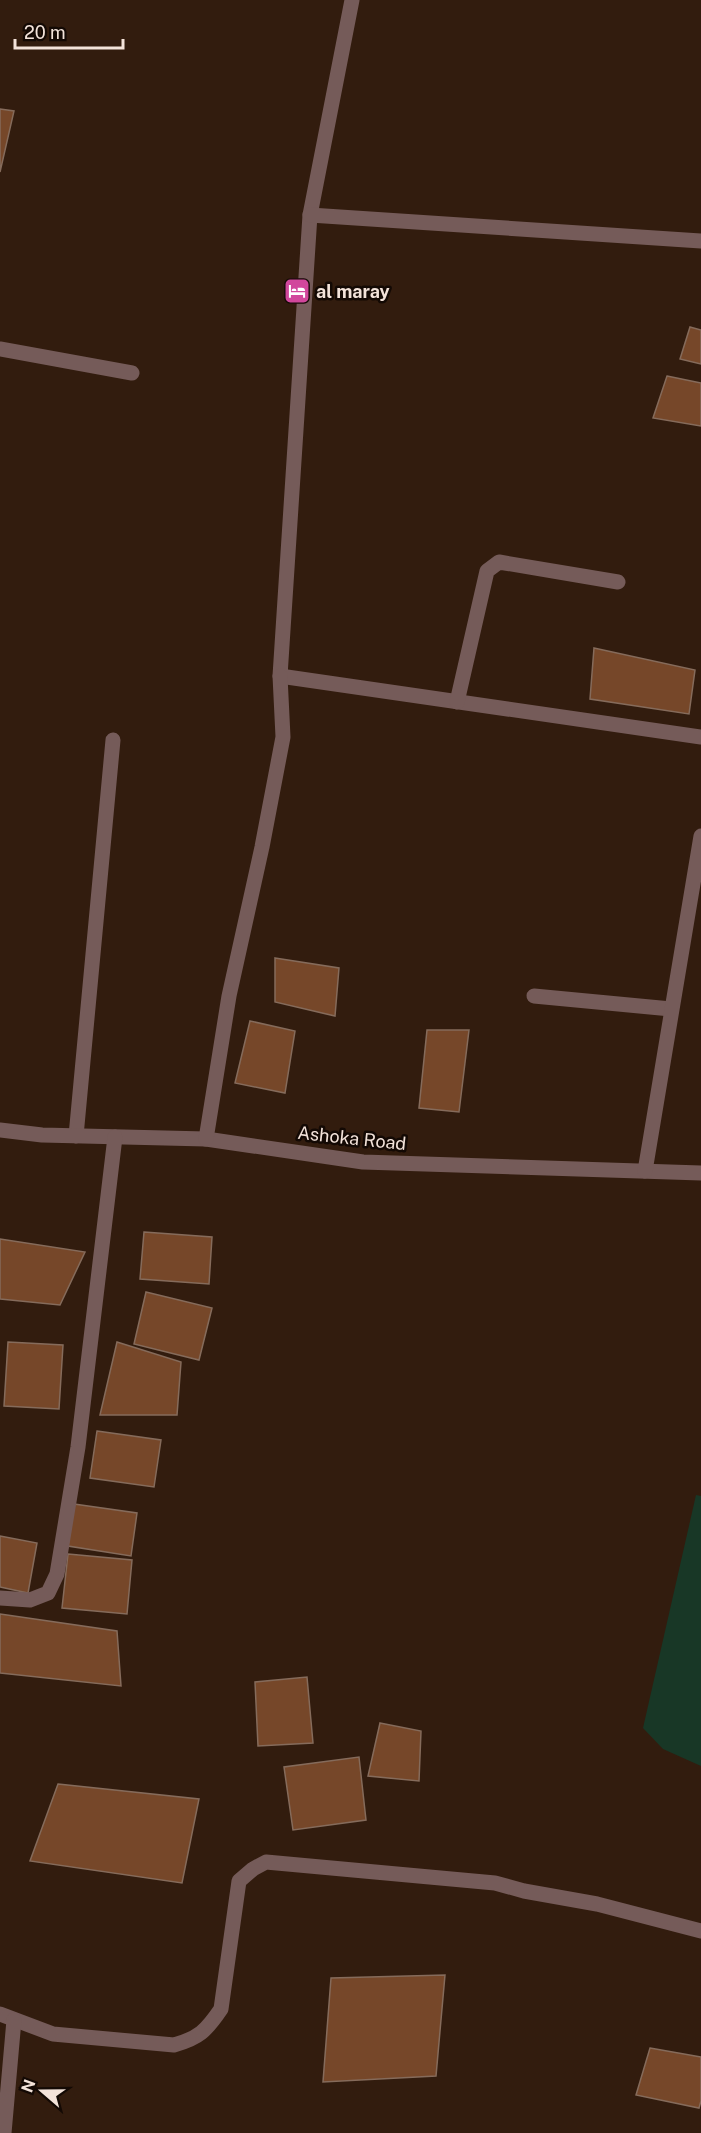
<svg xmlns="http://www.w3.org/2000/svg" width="701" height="2133" viewBox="0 0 701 2133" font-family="'Public Sans',sans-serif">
<rect width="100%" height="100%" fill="#321c0e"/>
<polygon fill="#183726" points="696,1495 701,1496 701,1766 663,1749 643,1728"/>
<g fill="#764729" stroke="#856b5b" stroke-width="1.5">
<polygon points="0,109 14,111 0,172"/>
<polygon points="690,327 701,330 701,364 680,359"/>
<polygon points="667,376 701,383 701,426 653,418"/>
<polygon points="594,648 695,670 689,714 590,699"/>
<polygon points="275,958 339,968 335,1016 275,1002"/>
<polygon points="250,1021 295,1031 285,1093 235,1083"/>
<polygon points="427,1030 469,1030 459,1112 419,1108"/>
<polygon points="144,1232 212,1237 209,1284 140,1279"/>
<polygon points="0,1239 85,1252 60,1305 0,1299"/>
<polygon points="146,1292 212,1308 199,1360 134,1344"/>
<polygon points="8,1342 63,1345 59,1409 4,1406"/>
<polygon points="117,1342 181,1362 177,1415 100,1415"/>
<polygon points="97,1431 161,1440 154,1487 90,1478"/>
<polygon points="74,1504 137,1513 131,1556 68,1546"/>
<polygon points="0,1536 37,1543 28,1593 0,1587"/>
<polygon points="68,1554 132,1560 127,1614 62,1608"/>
<polygon points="0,1614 117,1631 121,1686 0,1673"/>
<polygon points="307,1677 313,1743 258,1746 255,1682"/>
<polygon points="380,1723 421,1731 419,1781 368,1776"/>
<polygon points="359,1757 366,1820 293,1830 284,1767"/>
<polygon points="58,1784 199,1799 182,1883 30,1861"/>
<polygon points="445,1975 436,2076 323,2082 331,1978"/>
<polygon points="650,2048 701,2057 701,2101 699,2108 636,2095"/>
</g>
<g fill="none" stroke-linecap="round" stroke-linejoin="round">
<polyline stroke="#755b59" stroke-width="15" points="76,1136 113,740"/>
<g stroke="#755b59" stroke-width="15">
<polyline points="352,0 310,215 280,676 701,737"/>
<polyline points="310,215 701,241"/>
<polyline points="0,349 132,373"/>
<polyline points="457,702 487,571 499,562 618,582"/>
<polyline points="534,996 671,1009"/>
<polyline points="0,1130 42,1135 206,1139 363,1162 701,1173"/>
<polyline points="206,1139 229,996 262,847 283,737 280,676"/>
<polyline points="645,1171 701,836"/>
<polyline points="0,1598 30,1600 48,1593 57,1574 78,1447 115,1137"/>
<path d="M 0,2014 L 53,2034 L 174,2045 C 199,2038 206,2031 221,2009 L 239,1881 L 253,1869 L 266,1862 L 495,1883 L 524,1891 L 597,1904 L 701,1931"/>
<polyline points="4,2133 14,2020"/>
</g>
</g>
<defs>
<g id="hotel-square" transform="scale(1.35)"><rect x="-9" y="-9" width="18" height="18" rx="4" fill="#d1479c" stroke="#130904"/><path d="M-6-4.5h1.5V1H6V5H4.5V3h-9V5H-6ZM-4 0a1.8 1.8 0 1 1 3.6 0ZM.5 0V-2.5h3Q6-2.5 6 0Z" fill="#fff"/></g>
</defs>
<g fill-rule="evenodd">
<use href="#hotel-square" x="297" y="291"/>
</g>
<g text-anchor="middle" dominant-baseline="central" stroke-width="5" stroke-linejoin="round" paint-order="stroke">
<g font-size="18" font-weight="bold" fill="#f3e3da" stroke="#130904" text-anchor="start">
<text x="316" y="291">al maray</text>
</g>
<g font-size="18" fill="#f3e3da" stroke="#130904">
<text transform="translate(352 1138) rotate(6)">Ashoka Road</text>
</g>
</g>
<g transform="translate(42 2091) rotate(290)" stroke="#130904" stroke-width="4.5" paint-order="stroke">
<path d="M0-4.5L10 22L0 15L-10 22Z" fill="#f3e3da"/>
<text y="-9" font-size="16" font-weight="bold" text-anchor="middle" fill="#f3e3da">N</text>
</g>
<path d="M15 39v9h108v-9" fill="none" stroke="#f3e3da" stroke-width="3"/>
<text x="24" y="39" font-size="18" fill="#f3e3da" stroke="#130904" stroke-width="4.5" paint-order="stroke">20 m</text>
</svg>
